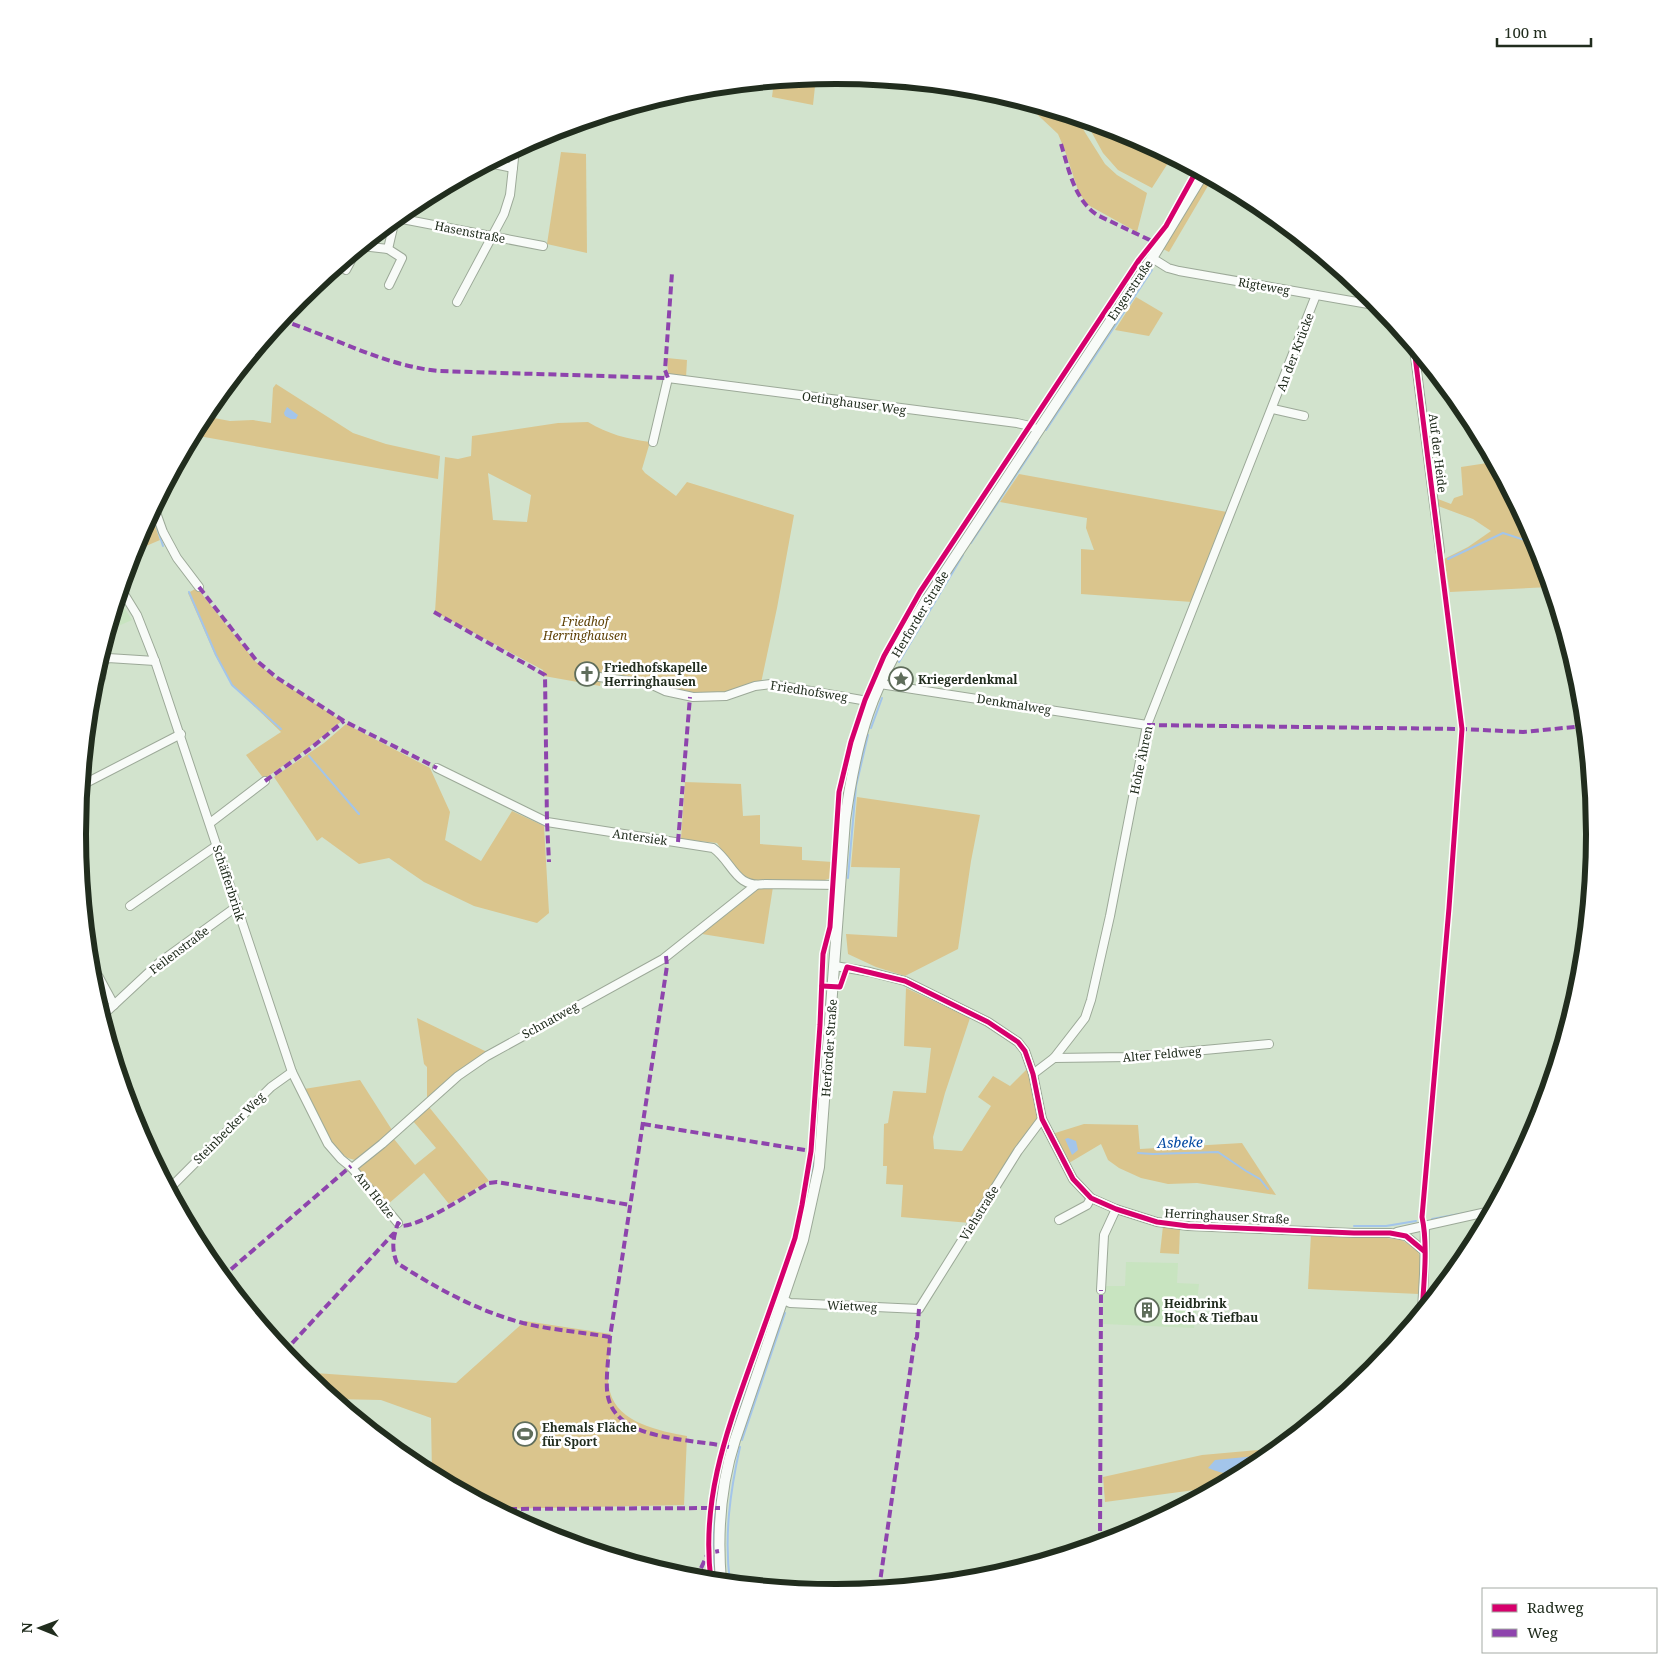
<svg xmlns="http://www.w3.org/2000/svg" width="1672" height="1668" viewBox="0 0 1672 1668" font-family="'Noto Serif',serif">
<rect width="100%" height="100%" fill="#d2e3cd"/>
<g fill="#c8e4c0">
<polygon points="118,598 132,620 109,630"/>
<polygon points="1126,1262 1178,1263 1177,1283 1199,1284 1194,1328 1103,1324 1103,1286 1125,1286"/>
</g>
<g fill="#dac58d" fill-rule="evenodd">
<polygon points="816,77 813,105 772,97 774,81"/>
<polygon points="1024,102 1127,133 1158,150 1154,155 1168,163 1152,188 1118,170 1103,153 1086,122 1081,126 1105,164 1117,175 1147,193 1137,232 1088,205 1079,193 1064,148 1058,134"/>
<polygon points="561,152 586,154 587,253 547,244"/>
<polygon points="1208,176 1212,179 1169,252 1163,249"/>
<polygon points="1136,297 1163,313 1149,336 1115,330"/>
<polygon points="667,358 687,360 686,378 670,376 668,373"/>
<polygon points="276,384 353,433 386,444 440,456 438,479 193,435 203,416 230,421 253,420 271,423 273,388"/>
<path d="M 588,422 C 608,434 627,439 650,442 L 642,469 L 645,473 L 676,496 L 687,482 L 794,515 L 777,608 L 761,683 L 727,694 L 694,695 L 663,688 L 663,683 L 602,674 L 600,686 L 544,676 L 543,670 L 435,612 L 445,457 L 458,459 L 471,456 L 472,436 L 558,423 ZM 488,473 L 531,495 L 527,522 L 493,520 Z"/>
<polygon points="1494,462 1537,544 1551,587 1450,592 1444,559 1468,547 1491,531 1473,519 1438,506 1438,499 1451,504 1454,498 1463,495 1461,467"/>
<polygon points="1019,474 1227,512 1192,602 1081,594 1081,549 1094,550 1086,528 1087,518 1000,502"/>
<polygon points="151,514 160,540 132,552 135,543"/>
<polygon points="197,588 255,661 275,678 342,721 304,751 264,779 246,755 281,732 232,685 215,655 188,593"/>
<polygon points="346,724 430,768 450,812 445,840 481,861 512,811 544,826 549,913 537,923 474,906 424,882 389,858 359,864 322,837 317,841 274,777 324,743"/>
<path d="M 685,782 L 741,784 L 743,816 L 760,815 L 760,844 L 802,847 L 802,860 L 833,862 L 831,878 L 822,881 L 749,880 C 734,872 726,856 717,843 L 681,839 Z"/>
<polygon points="857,797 980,815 971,861 958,949 905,976 876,967 848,954 846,934 897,937 900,868 851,867"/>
<polygon points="773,887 764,944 702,934 758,889"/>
<polygon points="906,988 970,1018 945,1093 933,1137 934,1149 962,1151 991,1106 978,1097 993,1076 1010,1086 1028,1068 1038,1113 1036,1125 970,1223 901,1217 903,1185 886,1184 887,1166 883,1166 884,1124 888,1123 893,1091 926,1093 931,1048 904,1046"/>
<polygon points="417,1018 487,1052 456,1073 427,1098 427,1067 424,1064"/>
<path d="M 360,1080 L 392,1130 L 356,1160 C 352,1159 348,1159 345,1156 C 329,1144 312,1108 304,1089 Z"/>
<polygon points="429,1107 489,1181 449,1204 424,1173 387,1205 358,1169 394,1139 415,1165 436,1148 413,1121"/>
<polygon points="1084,1124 1138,1125 1140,1149 1242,1143 1276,1195 1197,1183 1168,1184 1141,1178 1119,1168 1108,1160 1101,1144 1069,1163 1052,1134"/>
<polygon points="1163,1226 1180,1227 1179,1254 1160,1253"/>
<polygon points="1311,1234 1379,1237 1402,1240 1417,1250 1421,1258 1419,1294 1308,1289"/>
<path d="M 525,1321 L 611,1334 C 610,1352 605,1375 610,1392 C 618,1423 660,1431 687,1436 L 684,1505 L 496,1509 L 432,1474 L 431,1418 L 381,1400 L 334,1399 L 301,1372 L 456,1383 Z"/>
<polygon points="1279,1448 1257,1465 1217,1487 1105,1502 1103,1477 1202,1455"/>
</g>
<g fill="#a3c5ea">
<polygon points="287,407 298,415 296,419 291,419 285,416 284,413"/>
<polygon points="1068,1138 1076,1141 1078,1150 1072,1155 1065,1139"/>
<path d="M 1266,1455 L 1269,1456 C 1248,1473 1234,1479 1208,1468 L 1215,1460 Z"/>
</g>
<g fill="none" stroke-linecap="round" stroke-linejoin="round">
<g stroke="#a3c5ea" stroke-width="2">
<polyline points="1099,326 1149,251"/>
<polyline points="1038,419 1093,336"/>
<polyline points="1046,430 1152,270"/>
<polyline points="977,511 1028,433"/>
<polyline points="152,512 163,546"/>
<polyline points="971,543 1038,442"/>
<polyline points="1448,559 1503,533 1537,544"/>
<polyline points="189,592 216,655 232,685 281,729"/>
<polyline points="925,592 973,517"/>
<polyline points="899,662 963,555"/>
<polyline points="876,680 896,640 921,597"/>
<polyline points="871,693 874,685"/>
<polyline points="871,728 882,698"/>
<polyline points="854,739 859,726"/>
<polyline points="309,756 359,814"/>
<polyline points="843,786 852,746"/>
<polyline points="838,825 841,798"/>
<polyline points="848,878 856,786 868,735"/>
<polyline points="820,1091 821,1068"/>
<polyline points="1138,1153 1153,1154 1218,1152 1246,1171 1260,1179 1268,1189"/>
<polyline points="806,1202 814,1161"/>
<polyline points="1481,1210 1492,1206"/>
<polyline points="1432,1219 1476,1211"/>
<polyline points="1354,1226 1386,1226 1416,1221"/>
<polyline points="793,1253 802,1222"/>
<polyline points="756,1360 768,1328"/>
<polyline points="742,1440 785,1313"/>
<polyline points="728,1441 753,1369"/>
<polyline points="715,1503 725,1454"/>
<polyline points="713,1549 714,1514"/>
<polyline points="713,1556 715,1581"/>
<path d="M 730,1583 C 724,1536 730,1492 740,1447"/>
</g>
<g stroke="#9ca998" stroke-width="10">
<g id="minor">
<polyline points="489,163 513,168"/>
<polyline points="397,218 543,246"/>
<polyline points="362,246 388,249 402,258 389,285"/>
<polyline points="388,249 395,219"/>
<polyline points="1152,258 1168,268 1179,271 1380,306"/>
<polyline points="346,270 356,251"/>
<polyline points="457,302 504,214 510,195 515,149"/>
<polyline points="1414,348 1440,551"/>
<polyline points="1273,409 1304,416"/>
<polyline points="653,442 668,378 1017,423 1030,426 1038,430"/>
<polyline points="154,507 163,532 177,558 199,587"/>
<polyline points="121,589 137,615 155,661 292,1072 328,1144 341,1159 352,1168 398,1223"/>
<polyline points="599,677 650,684 665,691 693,697 726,696 755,686 771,684 873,702"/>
<polyline points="101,678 103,662 108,658 155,661"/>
<polyline points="880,684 1147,725"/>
<path d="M 437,768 L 547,822 L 713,848 C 733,862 735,889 765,884 L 840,885"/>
<polyline points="82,785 181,734"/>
<polyline points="210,823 265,781"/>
<polyline points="130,906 216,846"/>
<polyline points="89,959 114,1005"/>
<polyline points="835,966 870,972 905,981 988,1022 1018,1042 1025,1051 1033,1074 1042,1119 1073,1179 1091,1198 1116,1209 1157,1222 1188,1226 1354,1233 1390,1233 1406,1236 1424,1251"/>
<polyline points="102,1016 160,962 236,907"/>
<polyline points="1054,1058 1129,1057 1269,1044"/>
<polyline points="1033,1074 1054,1058 1085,1018 1091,1000 1110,916 1147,725 1316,295"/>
<polyline points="352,1168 382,1144 458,1076 487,1056 663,959 756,885"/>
<polyline points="169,1189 271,1087 292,1072"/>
<polyline points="1059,1220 1087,1205 1091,1198"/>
<polyline points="1397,1232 1491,1211"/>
<polyline points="1101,1290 1104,1235 1116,1209"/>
<polyline points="784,1300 790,1303 919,1309 1018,1151 1042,1119"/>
<polyline points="1422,1311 1424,1274 1425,1227"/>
</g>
</g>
<g stroke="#9ca998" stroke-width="12">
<path id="major" d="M 721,1582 C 717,1534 720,1486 735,1440 L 803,1240 L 819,1167 L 845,820 C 850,784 856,749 868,714 C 882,673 905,635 928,598 L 1152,258 L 1203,174"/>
</g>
<use href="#minor" stroke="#f8fbf8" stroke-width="8"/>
<use href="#major" stroke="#f8fbf8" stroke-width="10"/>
<g stroke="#8e44ad" stroke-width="4" stroke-dasharray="8 4" stroke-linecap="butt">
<path d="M 1061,144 C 1069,170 1074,199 1097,215 L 1156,243"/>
<path d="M 281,320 C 334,337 382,365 438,371 L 668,378 L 665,370 L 672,273"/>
<polyline points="199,587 256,660 276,677 344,721 437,768"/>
<polyline points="434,612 545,675 547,822 549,862"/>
<polyline points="1147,725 1462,729 1523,732 1584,726"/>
<polyline points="265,781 311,748 344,721"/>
<polyline points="678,842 690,697"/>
<path d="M 666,956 L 667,966 L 610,1337 C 609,1354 606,1373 607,1390 C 611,1444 694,1437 732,1448"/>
<polyline points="102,1016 108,1010"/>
<polyline points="643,1124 811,1151"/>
<polyline points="222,1277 351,1166"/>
<path d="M 610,1337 C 581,1332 551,1330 523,1323 C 478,1311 436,1288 397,1263 C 391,1248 393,1238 398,1223 L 402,1226 C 423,1225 469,1194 489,1183 L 497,1182 L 630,1205"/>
<polyline points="284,1352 394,1233"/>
<polyline points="497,1509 720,1508"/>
<polyline points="1100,1543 1101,1290"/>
<polyline points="696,1579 708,1553 719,1551"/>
<polyline points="879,1589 914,1344 917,1337 919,1309"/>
</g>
<g stroke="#fff" stroke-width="8">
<g id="cycleway">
<path d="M 1414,348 L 1462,729 L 1449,908 L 1422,1217 C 1428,1244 1424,1282 1422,1311"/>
<polyline points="822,986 840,987 847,967 905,981 988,1022 1018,1042 1025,1051 1033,1074 1042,1119 1073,1179 1091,1198 1116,1209 1157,1222 1188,1226 1354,1233 1390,1233 1406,1236 1424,1251"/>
<path d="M 711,1581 C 701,1502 725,1436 751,1363 C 766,1321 781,1280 795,1238 L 802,1205 L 811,1151 L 820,1025 L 823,954 L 830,927 L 839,792 L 851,742 L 865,700 L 884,656 L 920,592 L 1139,260 L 1166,226 L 1197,170"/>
</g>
</g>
<use href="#cycleway" stroke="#d6006c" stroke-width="5"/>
</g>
<defs>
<g id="church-ring" transform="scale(1.25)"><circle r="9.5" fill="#fff" stroke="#5f6d5b" stroke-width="1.5"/><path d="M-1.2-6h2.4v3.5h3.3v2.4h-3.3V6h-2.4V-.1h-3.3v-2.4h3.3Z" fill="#5f6d5b"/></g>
<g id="sight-ring" transform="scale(1.25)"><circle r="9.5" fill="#fff" stroke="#5f6d5b" stroke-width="1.5"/><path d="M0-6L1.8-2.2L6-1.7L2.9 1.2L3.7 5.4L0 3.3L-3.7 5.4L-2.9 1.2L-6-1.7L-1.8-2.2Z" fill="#5f6d5b"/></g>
<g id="building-ring" transform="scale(1.25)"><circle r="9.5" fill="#fff" stroke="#5f6d5b" stroke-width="1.5"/><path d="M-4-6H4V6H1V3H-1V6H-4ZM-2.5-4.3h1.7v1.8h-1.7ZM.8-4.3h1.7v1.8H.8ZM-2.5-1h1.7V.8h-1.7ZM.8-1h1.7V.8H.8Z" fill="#5f6d5b"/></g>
<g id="stadium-ring" transform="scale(1.25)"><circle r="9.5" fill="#fff" stroke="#5f6d5b" stroke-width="1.5"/><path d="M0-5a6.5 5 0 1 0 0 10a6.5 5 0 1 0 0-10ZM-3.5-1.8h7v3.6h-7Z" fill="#5f6d5b"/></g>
</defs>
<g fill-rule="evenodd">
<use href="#church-ring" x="587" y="674"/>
<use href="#sight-ring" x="901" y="679"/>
<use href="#building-ring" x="1147" y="1310"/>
<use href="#stadium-ring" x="525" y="1434"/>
</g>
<g text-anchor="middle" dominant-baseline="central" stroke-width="5" stroke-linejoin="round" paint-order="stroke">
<g font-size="12" fill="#212d1e" stroke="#fff">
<text transform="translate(470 232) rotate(11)">Hasenstraße</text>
<text transform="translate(1264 286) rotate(10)">Rigteweg</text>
<text transform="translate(1130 290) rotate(-56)">Engerstraße</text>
<text transform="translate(1295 352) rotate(-69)">An der Krücke</text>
<text transform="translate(854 403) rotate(8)">Oetinghauser Weg</text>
<text transform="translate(1438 453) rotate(83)">Auf der Heide</text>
<text transform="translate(920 614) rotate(-59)">Herforder Straße</text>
<text transform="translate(809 691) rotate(9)">Friedhofsweg</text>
<text transform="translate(1014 704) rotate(9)">Denkmalweg</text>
<text transform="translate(1141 760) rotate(-78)">Hohe Ähren</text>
<text transform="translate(640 837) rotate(8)">Antersiek</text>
<text transform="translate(229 883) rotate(72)">Schäfferbrink</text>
<text transform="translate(179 950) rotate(-37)">Feilenstraße</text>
<text transform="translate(550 1020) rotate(-29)">Schnatweg</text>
<text transform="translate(829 1048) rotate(-86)">Herforder Straße</text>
<text transform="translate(1162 1054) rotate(-5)">Alter Feldweg</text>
<text transform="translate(229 1128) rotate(-45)">Steinbecker Weg</text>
<text transform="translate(375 1195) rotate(51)">Am Holze</text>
<text transform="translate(979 1213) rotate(-58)">Viehstraße</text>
<text transform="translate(1227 1216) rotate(3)">Herringhauser Straße</text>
<text transform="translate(852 1306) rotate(3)">Wietweg</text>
</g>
<g font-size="12" font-style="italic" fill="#5e4106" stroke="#fff">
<text x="585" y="621">Friedhof<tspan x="585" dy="14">Herringhausen</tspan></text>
</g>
<g font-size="12" font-weight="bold" fill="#212d1e" stroke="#fff" text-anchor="start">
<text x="604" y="667">Friedhofskapelle<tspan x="604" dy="14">Herringhausen</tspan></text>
<text x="918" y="679">Kriegerdenkmal</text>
<text x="1164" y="1303">Heidbrink<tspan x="1164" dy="14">Hoch &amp; Tiefbau</tspan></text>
<text x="542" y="1427">Ehemals Fläche<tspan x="542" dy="14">für Sport</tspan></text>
</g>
<g font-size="14" font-style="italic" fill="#044aa3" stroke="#fff">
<text transform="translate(1180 1142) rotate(-1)">Asbeke</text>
</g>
</g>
<path d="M0 0H1672V1668H0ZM86 834a750 750 0 1 1 1500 0a750 750 0 1 1-1500 0Z" fill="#fff" fill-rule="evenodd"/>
<path fill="none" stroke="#212d1e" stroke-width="6" d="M86 834a750 750 0 1 1 1500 0a750 750 0 1 1-1500 0Z"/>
<rect x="1482" y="1588" width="175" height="65" fill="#ffffff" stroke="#a6aba5"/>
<rect x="1492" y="1604" width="25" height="8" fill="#d6006c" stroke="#a6aba5"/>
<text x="1527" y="1613" font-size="15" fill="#212d1e">Radweg</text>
<rect x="1492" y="1629" width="25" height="8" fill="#8e44ad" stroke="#a6aba5"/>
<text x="1527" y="1638" font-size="15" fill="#212d1e">Weg</text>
<g transform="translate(40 1628) rotate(271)" stroke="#ffffff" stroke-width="4" paint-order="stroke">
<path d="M0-4L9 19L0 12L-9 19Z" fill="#212d1e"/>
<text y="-8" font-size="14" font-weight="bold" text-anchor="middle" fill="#212d1e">N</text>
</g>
<path d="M1497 38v8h94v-8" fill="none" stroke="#212d1e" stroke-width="2.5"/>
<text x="1504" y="38" font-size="15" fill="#212d1e" stroke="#ffffff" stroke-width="4" paint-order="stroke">100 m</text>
</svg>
